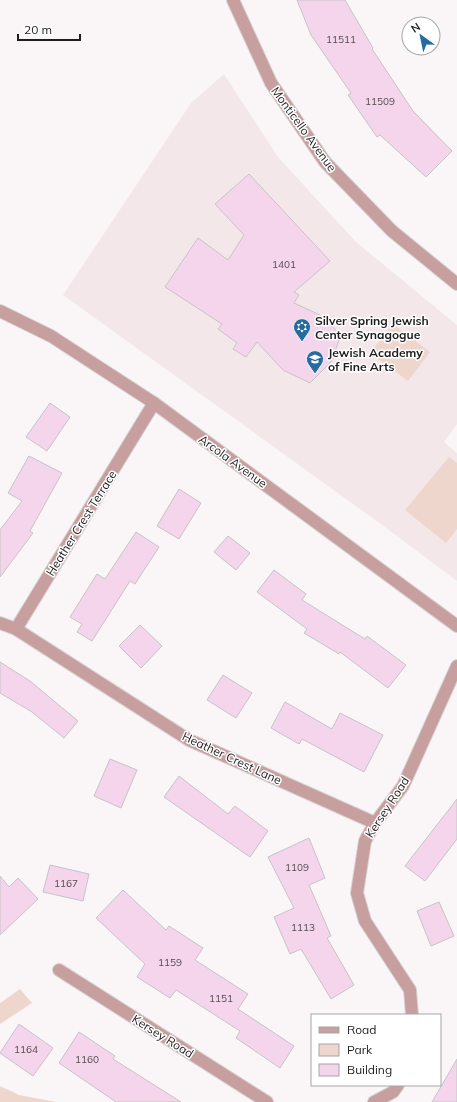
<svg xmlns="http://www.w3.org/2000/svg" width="457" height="1102" viewBox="0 0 457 1102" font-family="Mulish,sans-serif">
<rect width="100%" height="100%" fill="#faf6f7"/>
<polygon fill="#f3e7ea" points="224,74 278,157 356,242 457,325 457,424 444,442 457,453 457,581 378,522 63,295 191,103"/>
<g fill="#efd6cd">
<polygon points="393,324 430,352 408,381 370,353"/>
<polygon points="449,457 457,463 457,529 446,543 405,510"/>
<polygon points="20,989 32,1003 0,1024 0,1003"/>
<polygon points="0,1086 19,1095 56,1102 0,1102"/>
</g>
<g fill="#f4d5ec" stroke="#c7c4c6">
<polygon points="297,0 345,0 373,48 372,49 413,111 452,151 426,177 380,135 377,137 348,95 351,93 311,35"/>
<polygon points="249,174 330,261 294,292 299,295 294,303 320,315 341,335 331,362 310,383 283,370 257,342 246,357 233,349 237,343 218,329 222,324 165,287 198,238 228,260 244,235 215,204"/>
<polygon points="50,403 70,417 47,451 26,437"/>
<polygon points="29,456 62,473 30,531 33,533 0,577 0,530 22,501 8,493"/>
<polygon points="179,489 201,503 179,539 157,526"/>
<polygon points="136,532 159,547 135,584 130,581 92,641 77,632 82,624 70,617 97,574 105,579"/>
<polygon points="228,536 250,553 236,570 214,552"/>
<polygon points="274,570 306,594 302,600 365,639 367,636 406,665 388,688 340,652 339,654 304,633 307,629 257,592"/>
<polygon points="140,625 162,646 141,668 119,646"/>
<polygon points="0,662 30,681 78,721 64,738 32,712 0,693"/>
<polygon points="223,675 252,693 236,718 207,700"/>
<polygon points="285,702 332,729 340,713 383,735 364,772 302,739 299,744 271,728"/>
<polygon points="110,759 137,770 121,808 94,796"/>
<polygon points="179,776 228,814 235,806 268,831 250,857 164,797"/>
<polygon points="457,799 457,839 425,881 405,866"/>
<polygon points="309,838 325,878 309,885 331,936 327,938 354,985 331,999 301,949 290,954 274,917 294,908 268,857"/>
<polygon points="50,865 89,874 83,901 43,892"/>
<polygon points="0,876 9,887 18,878 38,899 0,935"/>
<polygon points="123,890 166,930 169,926 203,948 195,960 248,994 238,1009 294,1046 280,1068 236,1038 240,1031 176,990 170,998 137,977 145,964 96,918"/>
<polygon points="439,902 454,936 431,946 417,911"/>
<polygon points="19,1024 53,1048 33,1076 0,1053"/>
<polygon points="79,1032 115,1056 113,1059 181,1102 116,1102 59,1063"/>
<polygon points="457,1059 457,1102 432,1102"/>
</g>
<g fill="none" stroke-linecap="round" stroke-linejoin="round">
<g stroke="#d7d3d4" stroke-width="14">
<g id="minor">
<polyline points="233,0 271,83 325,162 392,231 457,284"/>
<polyline points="0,311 51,336 154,403 457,626"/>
<polyline points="0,623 16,629 189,740 375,823"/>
<polyline points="16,629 154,403"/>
<polyline points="59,970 267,1102"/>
<polyline points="412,1015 410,990 365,921 357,893 365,841 375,823 403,786 457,666"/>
<polyline points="374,1102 393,1092 398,1085"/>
</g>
</g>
<use href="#minor" stroke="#c69f9e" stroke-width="12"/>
</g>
<defs>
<g id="synagogue-pin" transform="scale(0.9)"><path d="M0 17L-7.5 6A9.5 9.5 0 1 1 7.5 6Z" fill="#266ba0" stroke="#fff"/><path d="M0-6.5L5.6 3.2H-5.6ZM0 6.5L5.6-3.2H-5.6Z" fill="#fff"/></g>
<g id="school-pin" transform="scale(0.9)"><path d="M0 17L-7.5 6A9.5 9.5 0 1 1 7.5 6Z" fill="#266ba0" stroke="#fff"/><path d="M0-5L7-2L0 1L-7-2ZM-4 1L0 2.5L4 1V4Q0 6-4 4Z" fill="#fff"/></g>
</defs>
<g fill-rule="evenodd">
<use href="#synagogue-pin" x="302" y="327"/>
<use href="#school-pin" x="315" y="359"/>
</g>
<g text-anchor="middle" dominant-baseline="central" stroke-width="3" stroke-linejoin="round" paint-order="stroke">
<g font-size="10" fill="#544b51">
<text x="341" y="39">11511</text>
<text x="380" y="101">11509</text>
<text x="284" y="264">1401</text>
<text x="297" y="867">1109</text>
<text x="66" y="883">1167</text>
<text x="303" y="927">1113</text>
<text x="170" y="962">1159</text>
<text x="221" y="998">1151</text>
<text x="26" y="1049">1164</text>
<text x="87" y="1059">1160</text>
</g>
<g font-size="12" fill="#1e1d1d" stroke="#fff">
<text transform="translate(304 129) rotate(54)">Monticello Avenue</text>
<text transform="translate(233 461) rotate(36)">Arcola Avenue</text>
<text transform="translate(81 523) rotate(-58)">Heather Crest Terrace</text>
<text transform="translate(232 758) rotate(25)">Heather Crest Lane</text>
<text transform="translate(387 807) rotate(-57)">Kersey Road</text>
<text transform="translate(163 1036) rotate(32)">Kersey Road</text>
</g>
<g font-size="12" font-weight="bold" fill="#1e1d1d" stroke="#fff" text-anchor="start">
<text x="315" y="320">Silver Spring Jewish<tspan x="315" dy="14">Center Synagogue</tspan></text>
<text x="328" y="352">Jewish Academy<tspan x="328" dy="14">of Fine Arts</tspan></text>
</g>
</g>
<rect x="311" y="1014" width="130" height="72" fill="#ffffff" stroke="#a5a5a5"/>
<rect x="319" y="1027" width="20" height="6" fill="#c69f9e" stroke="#a5a5a5"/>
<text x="347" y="1034" font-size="12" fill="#1e1d1d">Road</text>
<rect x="319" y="1044" width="20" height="12" fill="#efd6cd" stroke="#a5a5a5"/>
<text x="347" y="1054" font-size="12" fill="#1e1d1d">Park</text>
<rect x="319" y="1064" width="20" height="12" fill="#f4d5ec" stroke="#a5a5a5"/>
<text x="347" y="1074" font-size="12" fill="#1e1d1d">Building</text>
<g transform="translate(421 36) rotate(327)"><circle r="19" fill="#ffffff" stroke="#a5a5a5"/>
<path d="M0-3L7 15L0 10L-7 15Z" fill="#266ba0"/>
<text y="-6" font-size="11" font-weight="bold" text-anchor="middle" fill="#1e1d1d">N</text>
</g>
<path d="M18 34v6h62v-6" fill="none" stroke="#1e1d1d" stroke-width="2"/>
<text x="24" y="34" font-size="12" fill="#1e1d1d" stroke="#ffffff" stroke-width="3" paint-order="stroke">20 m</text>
</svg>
